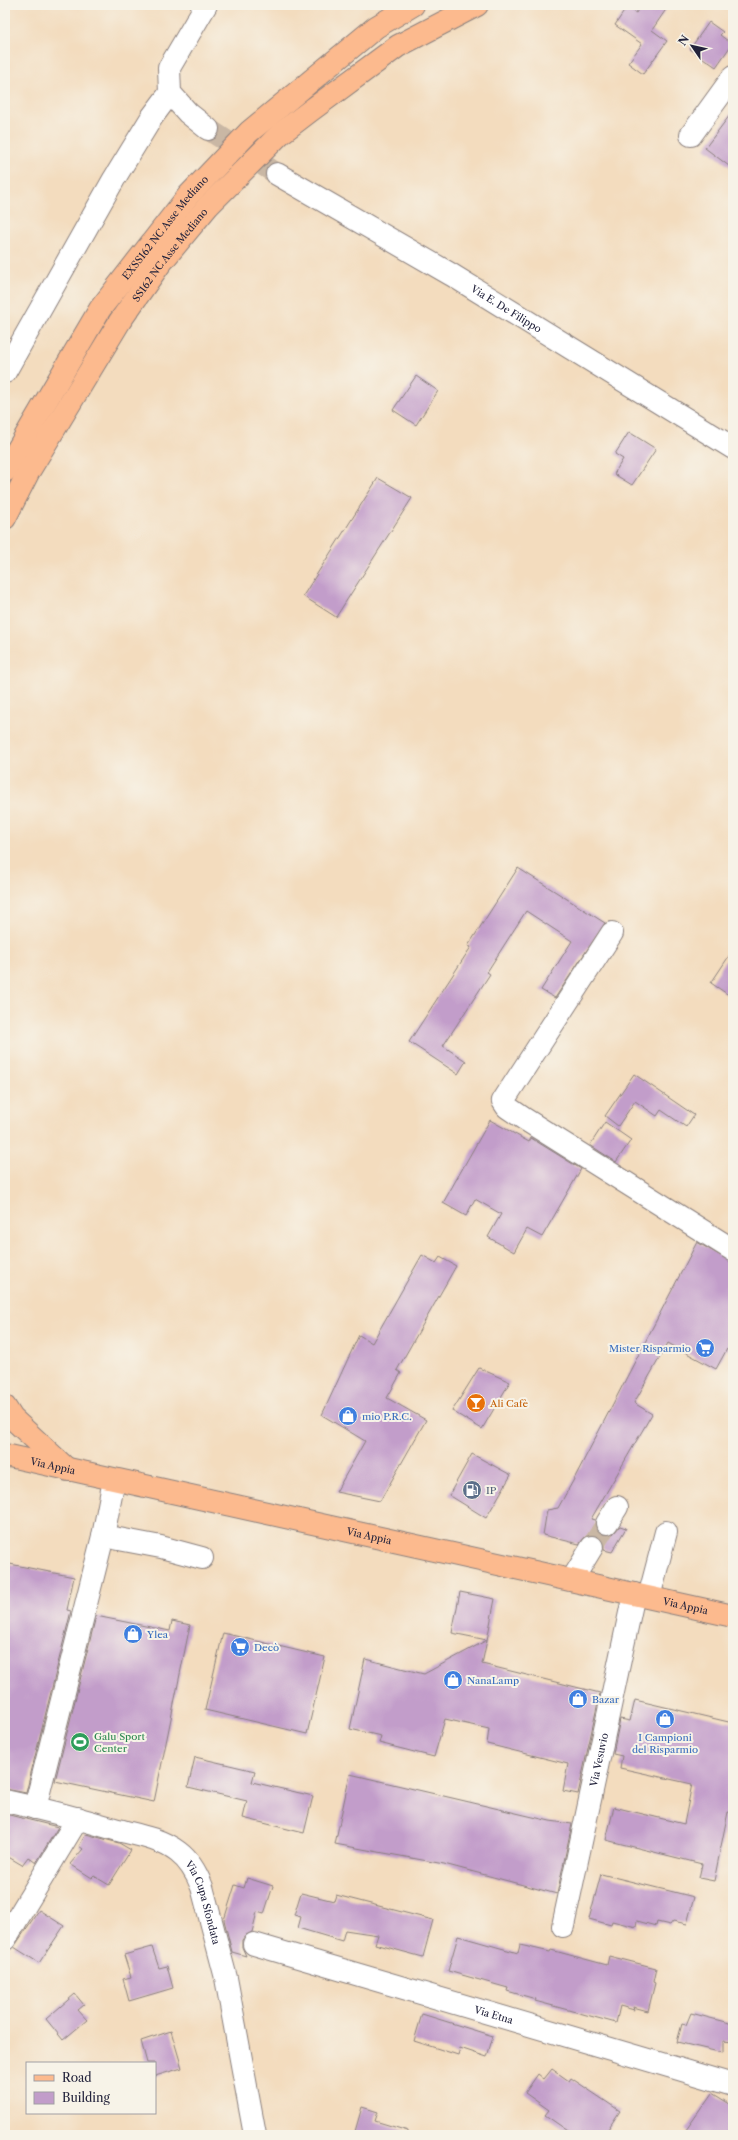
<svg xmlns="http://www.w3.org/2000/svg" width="738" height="2140" viewBox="0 0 738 2140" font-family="'Libre Caslon Text',serif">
<rect width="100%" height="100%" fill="#f7f3e8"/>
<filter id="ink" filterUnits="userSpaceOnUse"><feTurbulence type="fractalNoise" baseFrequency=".025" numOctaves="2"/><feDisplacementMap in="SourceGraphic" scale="8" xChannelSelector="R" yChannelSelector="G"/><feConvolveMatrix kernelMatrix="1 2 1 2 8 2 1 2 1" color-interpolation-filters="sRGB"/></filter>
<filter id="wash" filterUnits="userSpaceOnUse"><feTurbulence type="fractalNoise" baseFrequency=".012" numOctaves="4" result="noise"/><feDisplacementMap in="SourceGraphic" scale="16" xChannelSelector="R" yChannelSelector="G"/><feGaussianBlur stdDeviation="0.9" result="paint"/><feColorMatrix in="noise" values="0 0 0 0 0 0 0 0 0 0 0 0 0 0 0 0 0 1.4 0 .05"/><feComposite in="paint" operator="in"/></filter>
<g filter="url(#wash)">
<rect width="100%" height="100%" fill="#f3dcbe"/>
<g id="blocks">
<g fill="#c29dca">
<polygon points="641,5 669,5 652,30 667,41 643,74 628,63 642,44 615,25 627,7 636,13"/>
<polygon points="709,22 723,32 720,35 732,44 716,67 690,49"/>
<polygon points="733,111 733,169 705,148"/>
<polygon points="416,376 438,391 416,425 393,410"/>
<polygon points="629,432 656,449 632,485 614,474 623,459 615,454"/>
<polygon points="378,478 412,498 336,617 303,596"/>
<polygon points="518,868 605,923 555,998 541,990 572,941 526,911 487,972 490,974 443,1046 466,1061 458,1074 409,1042 471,947 468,946"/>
<polygon points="733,950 733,998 711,983"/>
<polygon points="634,1074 694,1115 686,1127 661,1110 657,1116 635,1101 618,1126 605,1116"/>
<polygon points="490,1120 529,1142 531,1138 581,1169 542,1237 527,1229 514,1252 488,1237 501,1214 475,1199 466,1216 443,1203"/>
<polygon points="605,1122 631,1140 616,1162 590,1145"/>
<polygon points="697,1242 733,1263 733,1353 727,1349 716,1369 668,1343 634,1403 652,1414 591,1519 595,1520 596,1529 606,1535 613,1534 620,1526 626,1528 612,1552 604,1550 603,1541 593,1535 586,1536 579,1544 543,1535 547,1510 558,1508 573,1481"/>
<polygon points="422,1255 436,1263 440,1257 456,1266 397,1370 401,1373 387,1398 426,1420 380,1501 336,1492 365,1441 322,1415 359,1335 372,1343"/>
<polygon points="479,1368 510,1382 482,1429 452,1411"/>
<polygon points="472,1454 511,1475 486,1518 449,1495"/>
<polygon points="5,1563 74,1577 67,1610 71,1611 26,1793 5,1789"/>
<polygon points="460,1592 495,1599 487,1640 452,1633"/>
<polygon points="96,1616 170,1631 172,1621 190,1625 154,1802 55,1781"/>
<polygon points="223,1633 325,1657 307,1734 205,1710"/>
<polygon points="487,1640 482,1664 600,1693 578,1794 563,1791 568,1764 487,1744 489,1729 445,1719 434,1757 379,1743 381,1736 350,1729 365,1659 424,1674"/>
<polygon points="635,1700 733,1723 733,1813 728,1812 714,1881 699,1878 702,1864 606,1840 614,1807 684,1824 692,1784 620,1768 622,1756 613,1754 620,1719 630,1721"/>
<polygon points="195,1757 255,1771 252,1782 313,1796 304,1833 243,1818 247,1801 188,1787"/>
<polygon points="350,1774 550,1821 572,1824 557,1894 444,1864 335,1844"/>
<polygon points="5,1814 58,1827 36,1863 28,1857 22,1865 5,1855"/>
<polygon points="86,1834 119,1843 131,1850 109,1885 94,1876 92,1878 70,1864 83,1849 79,1846"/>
<polygon points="601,1874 694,1897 687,1924 673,1921 670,1925 657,1922 656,1926 637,1921 636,1927 612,1921 611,1925 589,1919"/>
<polygon points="247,1878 273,1886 264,1914 257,1912 252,1932 246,1935 242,1940 242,1947 246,1956 232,1952 224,1920 235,1885 244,1888"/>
<polygon points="301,1893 334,1901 336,1895 433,1920 423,1957 375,1944 378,1935 345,1930 342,1941 298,1928 301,1917 294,1915"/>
<polygon points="39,1910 64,1926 39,1963 14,1947"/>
<polygon points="458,1936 518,1953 520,1945 550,1952 551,1950 607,1965 609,1956 656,1968 653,1982 655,1983 648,2011 633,2007 634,2010 620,2006 616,2023 535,2001 536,1999 507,1991 508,1988 448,1971"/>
<polygon points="152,1947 159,1968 167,1966 173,1988 129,2001 123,1979 131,1977 124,1955"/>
<polygon points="75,1994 84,2005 78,2010 87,2020 63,2040 46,2019"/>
<polygon points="691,2013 733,2024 733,2042 723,2041 723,2053 677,2042 682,2024 686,2025"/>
<polygon points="422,2014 493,2036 487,2057 460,2048 458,2055 414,2041"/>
<polygon points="171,2031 182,2068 155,2076 155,2063 147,2063 141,2041"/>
<polygon points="552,2069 569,2081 571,2078 620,2111 604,2135 590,2135 583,2130 574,2135 545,2115 549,2110 525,2093 538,2074 544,2079"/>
<polygon points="712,2093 733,2106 733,2135 694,2135 686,2130"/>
<polygon points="362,2107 378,2112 375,2121 408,2131 408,2135 354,2135"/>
</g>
</g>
</g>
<g filter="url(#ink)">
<use href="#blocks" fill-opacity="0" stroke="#8a7f7c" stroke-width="1"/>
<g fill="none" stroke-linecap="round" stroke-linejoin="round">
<g stroke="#c9b7a4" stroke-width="22" stroke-dasharray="22 11" stroke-linecap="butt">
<polyline points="208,129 277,174"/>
<polyline points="592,1547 607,1523"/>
</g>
<g stroke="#8a7f7c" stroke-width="24">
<g id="minor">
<polyline points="206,5 169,68 170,93 188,113 208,129"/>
<polyline points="691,135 733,77"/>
<path id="s1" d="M 277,174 L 452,275 L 733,448"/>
<polyline points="5,372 114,179 152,117 170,93"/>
<polyline points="612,933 503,1101 507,1107 523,1118 733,1250"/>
<polyline points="114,1480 103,1536 161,1547 202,1558"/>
<polyline points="607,1523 617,1507"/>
<polyline points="572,1580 592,1547"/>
<polyline points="649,1597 666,1532"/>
<path id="s2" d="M 5,1801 C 43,1809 81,1819 118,1830 C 138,1835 161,1839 178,1852 C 190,1861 197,1874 202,1887 L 226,1978 L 255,2135"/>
<polyline points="35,1808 103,1536"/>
<path id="s3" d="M 563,1926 L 634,1594"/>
<polyline points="5,1939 78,1818"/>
<path id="s4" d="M 254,1944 L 733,2085"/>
</g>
</g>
<g stroke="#8a7f7c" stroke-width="24">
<g id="major">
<path id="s5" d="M 5,1455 L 733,1616"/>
</g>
</g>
<g stroke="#8a7f7c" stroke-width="24">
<g id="highway">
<path id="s6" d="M 5,471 L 100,309 L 188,196 L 249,132 L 376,27 L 413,5"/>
<path id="s7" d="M 5,518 L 29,471 L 120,321 L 160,264 L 208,206 L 280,134 L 310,111 L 398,46 L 477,5"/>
<polyline points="5,1407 12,1418 68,1470"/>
</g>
</g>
<use href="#minor" stroke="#fff" stroke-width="22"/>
<use href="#major" stroke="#fcba8e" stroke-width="22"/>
<use href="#highway" stroke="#fcba8e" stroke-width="22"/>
</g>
</g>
<defs>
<g id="supermarket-disc" transform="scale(1)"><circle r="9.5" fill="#3f7fe0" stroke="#f7f3e8"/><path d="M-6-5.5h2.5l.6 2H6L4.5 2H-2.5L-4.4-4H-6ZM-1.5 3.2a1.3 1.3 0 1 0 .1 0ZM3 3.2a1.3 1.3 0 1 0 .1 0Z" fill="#fff"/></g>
<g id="bar-disc" transform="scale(1)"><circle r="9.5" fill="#e8710a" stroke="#f7f3e8"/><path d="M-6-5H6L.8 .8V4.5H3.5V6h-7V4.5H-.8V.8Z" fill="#fff"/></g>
<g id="shop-disc" transform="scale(1)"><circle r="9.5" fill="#3f7fe0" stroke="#f7f3e8"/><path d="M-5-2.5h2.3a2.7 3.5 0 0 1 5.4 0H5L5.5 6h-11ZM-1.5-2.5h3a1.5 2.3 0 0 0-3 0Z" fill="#fff"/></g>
<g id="fuel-disc" transform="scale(1)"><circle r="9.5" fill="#5c6f8a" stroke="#f7f3e8"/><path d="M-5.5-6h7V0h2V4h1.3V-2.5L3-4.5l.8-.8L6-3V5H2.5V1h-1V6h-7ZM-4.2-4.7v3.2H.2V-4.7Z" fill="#fff"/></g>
<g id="stadium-disc" transform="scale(1)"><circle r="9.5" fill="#2e9e5b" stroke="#f7f3e8"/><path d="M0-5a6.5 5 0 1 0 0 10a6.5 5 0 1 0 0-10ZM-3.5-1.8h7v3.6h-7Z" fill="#fff"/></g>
</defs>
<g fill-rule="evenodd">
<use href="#supermarket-disc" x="705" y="1348"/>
<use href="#bar-disc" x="476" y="1403"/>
<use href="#shop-disc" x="348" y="1416"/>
<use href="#fuel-disc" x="472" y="1490"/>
<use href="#shop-disc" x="133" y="1634"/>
<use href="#supermarket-disc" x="240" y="1647"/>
<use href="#shop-disc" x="453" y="1680"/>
<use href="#shop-disc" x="578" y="1699"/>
<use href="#shop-disc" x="665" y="1719"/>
<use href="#stadium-disc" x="80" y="1742"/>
</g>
<g text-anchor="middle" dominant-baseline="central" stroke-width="4" stroke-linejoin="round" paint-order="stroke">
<g font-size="10" fill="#22223b" stroke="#f7f3e8">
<text stroke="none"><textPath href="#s6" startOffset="292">EXSS162 NC Asse Mediano</textPath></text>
<text stroke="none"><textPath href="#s7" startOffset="311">SS162 NC Asse Mediano</textPath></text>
<text stroke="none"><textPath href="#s1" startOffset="266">Via E. De Filippo</textPath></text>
<text stroke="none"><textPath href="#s5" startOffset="49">Via Appia</textPath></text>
<text stroke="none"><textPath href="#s5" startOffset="373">Via Appia</textPath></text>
<text stroke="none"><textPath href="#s5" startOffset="697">Via Appia</textPath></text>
<text stroke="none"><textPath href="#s3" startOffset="170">Via Vesuvio</textPath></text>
<text stroke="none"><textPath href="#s2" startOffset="239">Via Cupa Sfondata</textPath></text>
<text stroke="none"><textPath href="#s4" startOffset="250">Via Etna</textPath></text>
</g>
<g font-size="10" fill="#366cbe" stroke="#f7f3e8" text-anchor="start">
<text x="691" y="1348" text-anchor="end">Mister Risparmio</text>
<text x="362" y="1416">mio P.R.C.</text>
<text x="147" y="1634">Ylea</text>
<text x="254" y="1647">Decò</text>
<text x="467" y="1680">NanaLamp</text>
<text x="592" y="1699">Bazar</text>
<text x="665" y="1737" text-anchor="middle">I Campioni<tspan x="665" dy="12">del Risparmio</tspan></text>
</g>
<g font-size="10" fill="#c56008" stroke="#f7f3e8" text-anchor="start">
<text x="490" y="1403">Ali Cafè</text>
</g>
<g font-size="10" fill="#4e5e75" stroke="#f7f3e8" text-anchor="start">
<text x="486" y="1490">IP</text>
</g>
<g font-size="10" fill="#27864d" stroke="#f7f3e8" text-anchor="start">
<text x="94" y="1736">Galu Sport<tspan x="94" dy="12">Center</tspan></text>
</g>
</g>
<rect width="738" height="2140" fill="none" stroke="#f7f3e8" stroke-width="20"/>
<rect x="26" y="2062" width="130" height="52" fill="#f7f3e8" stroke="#a29fa3"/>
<rect x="34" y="2075" width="20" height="6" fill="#fcba8e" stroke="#a29fa3"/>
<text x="62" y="2082" font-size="12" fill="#22223b">Road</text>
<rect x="34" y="2092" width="20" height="12" fill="#c29dca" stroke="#a29fa3"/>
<text x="62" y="2102" font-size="12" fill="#22223b">Building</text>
<g transform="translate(692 46) rotate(304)" stroke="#f7f3e8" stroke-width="3" paint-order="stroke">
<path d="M0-3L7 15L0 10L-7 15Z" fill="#22223b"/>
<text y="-6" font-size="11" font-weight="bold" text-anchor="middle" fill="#22223b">N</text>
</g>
</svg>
